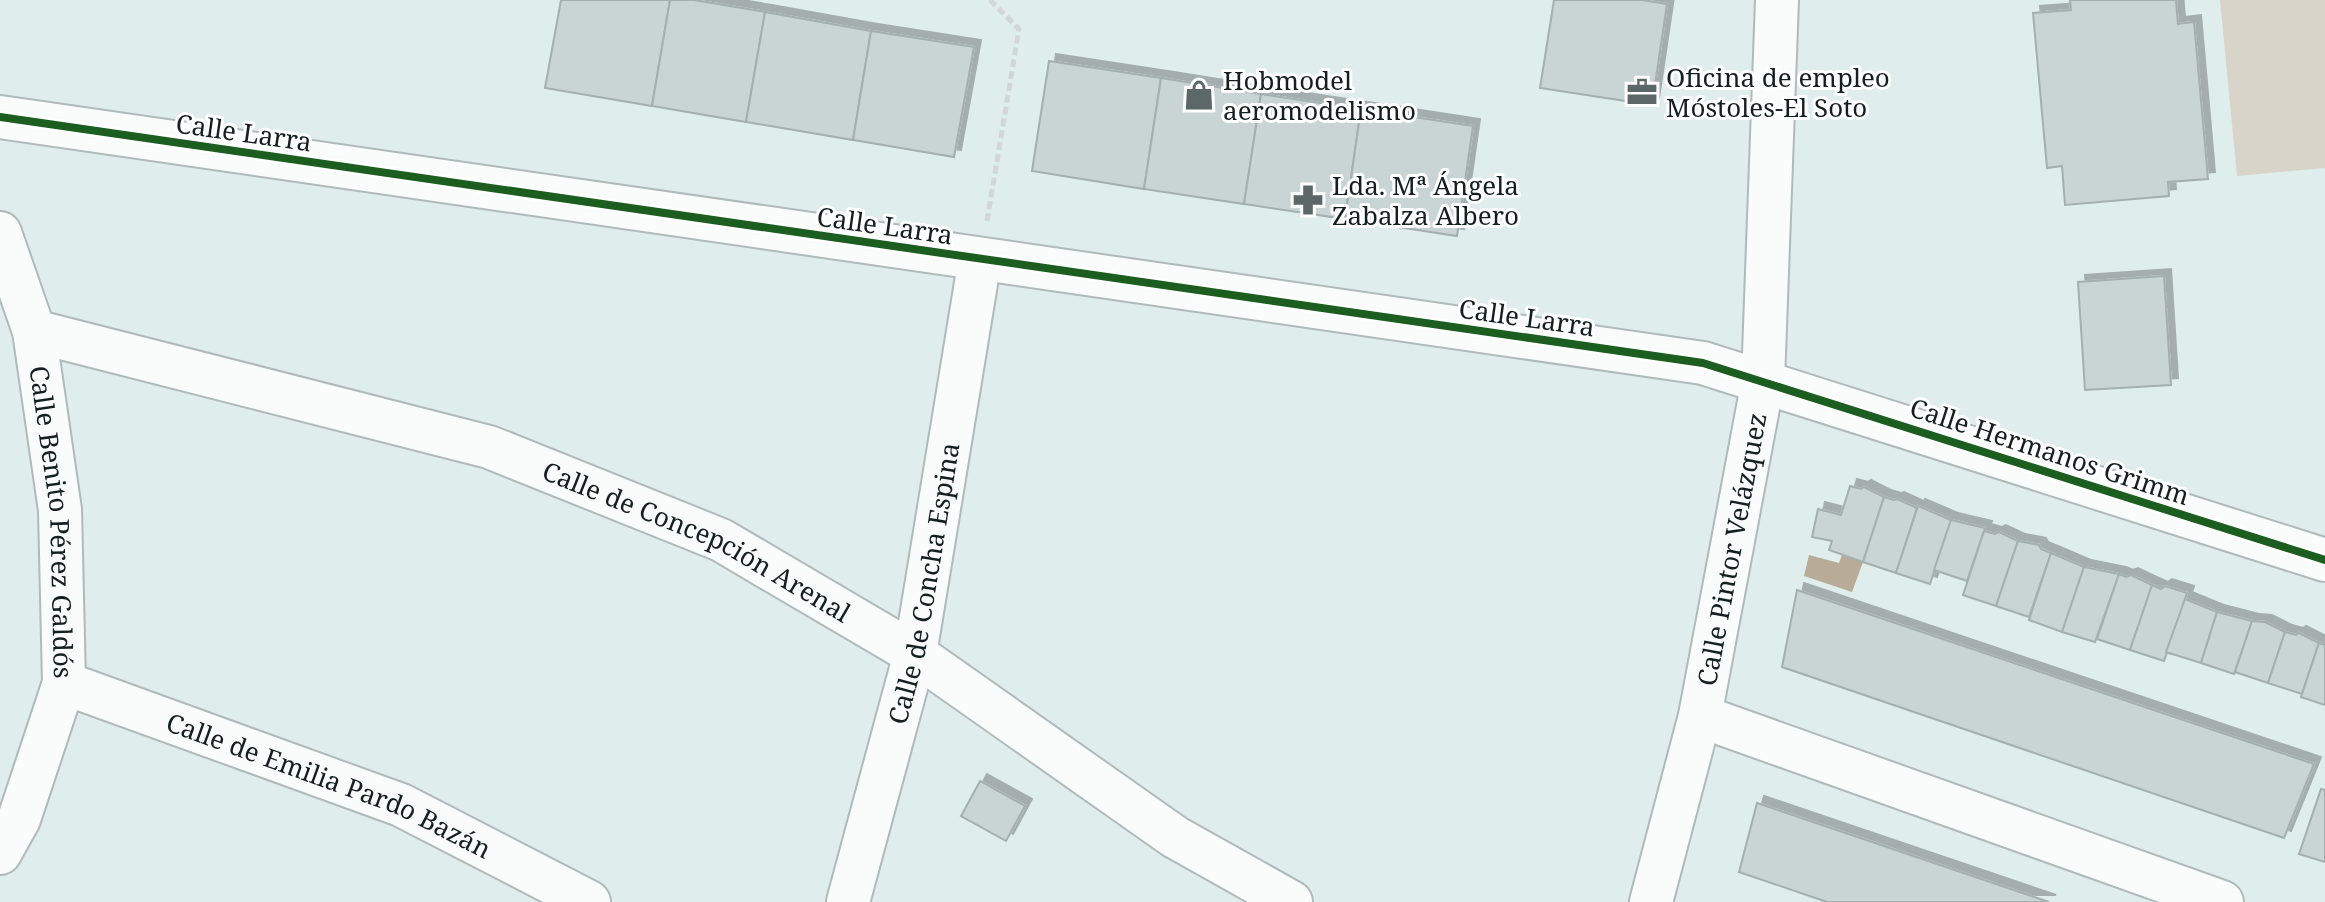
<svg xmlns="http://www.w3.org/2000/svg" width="2325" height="902" viewBox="0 0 2325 902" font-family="'Noto Serif',serif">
<defs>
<filter id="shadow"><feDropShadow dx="7" dy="-7" stdDeviation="0" flood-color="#0004"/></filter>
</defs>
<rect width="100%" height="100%" fill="#dfeded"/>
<polygon fill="#d8d4ca" points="2220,0 2325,0 2325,168 2237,176"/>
<polygon fill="#b8ab98" points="1809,555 1839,563 1842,555 1863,562 1852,592 1804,576"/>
<g fill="#c9d4d4" stroke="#a4afaf" stroke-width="2" filter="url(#shadow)">
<polygon points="561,0 670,0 652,106 545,88"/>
<polygon points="670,0 694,0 765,12 746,122 652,106"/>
<polygon points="1554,0 1642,0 1667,4 1652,105 1540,88"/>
<polygon points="2070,0 2176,0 2178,24 2194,22 2208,179 2168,182 2169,196 2065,205 2062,166 2047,168 2033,13 2071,10"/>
<polygon points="765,12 871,31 853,140 746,122"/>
<polygon points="871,31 974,47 954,157 853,140"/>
<polygon points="1049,61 1161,78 1144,189 1032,171"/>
<polygon points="1161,78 1261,94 1244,204 1144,189"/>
<polygon points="1261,94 1361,109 1345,219 1244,204"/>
<polygon points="1361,109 1473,126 1457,236 1345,219"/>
<polygon points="2164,276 2171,385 2085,390 2078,282"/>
<polygon points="1850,486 1861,489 1864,487 1884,497 1863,562 1829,550 1832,541 1812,537 1818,509 1841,515"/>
<polygon points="1884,497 1894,500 1897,499 1917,508 1896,573 1863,562"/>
<polygon points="1918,506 1951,520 1930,584 1896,573"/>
<polygon points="1951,520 1985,528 1967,581 1934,570"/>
<polygon points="1984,531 1995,534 1999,532 2018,541 1996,606 1963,595"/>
<polygon points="2018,541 2039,545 2041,549 2051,553 2029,617 1996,606"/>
<polygon points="2051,553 2084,567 2062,632 2029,620"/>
<polygon points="2084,567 2119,574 2095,642 2062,632"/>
<polygon points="2119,574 2126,577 2131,575 2152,585 2130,650 2097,639"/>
<polygon points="2152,585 2161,589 2165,586 2187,593 2164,661 2130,650"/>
<polygon points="1797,590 2314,764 2284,838 1782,667"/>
<polygon points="2185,599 2217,612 2201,663 2166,652"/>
<polygon points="2217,612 2252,621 2234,674 2201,663"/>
<polygon points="2252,621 2265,622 2285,632 2268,683 2235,672"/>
<polygon points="2285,632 2296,635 2299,633 2319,643 2302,694 2268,683"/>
<polygon points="2319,643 2325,645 2325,705 2301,697"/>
<polygon points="980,781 1025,806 1006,841 961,816"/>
<polygon points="2321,789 2325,790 2325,862 2299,854"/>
<polygon points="1757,803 2049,902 1827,902 1739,872"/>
</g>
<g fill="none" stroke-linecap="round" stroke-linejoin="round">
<g stroke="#b0baba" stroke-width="46">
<g id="minor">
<polyline points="0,117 1703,363 2325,560"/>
<path id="s1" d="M 0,233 L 34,331 L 60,510 L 64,683 L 19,819 L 0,853"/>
<path id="s2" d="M 34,331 L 489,447 L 721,540 L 915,654 L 1175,837 L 1291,902"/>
<path id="s3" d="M 64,683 L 401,805 L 589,902"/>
<polyline points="1700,716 2222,902"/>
<path id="s4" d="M 848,902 L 915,654 L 980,259"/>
<path id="s5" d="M 1651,902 L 1700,716 L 1763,381 L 1777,0"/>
</g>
</g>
<polyline stroke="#d2d6d6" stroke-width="5" stroke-dasharray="8 4" stroke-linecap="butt" points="987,221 1019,29 990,0"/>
<use href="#minor" stroke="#fafcfc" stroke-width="42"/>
<g stroke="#fff" stroke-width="13">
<polyline id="cycleway" points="0,117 1703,363 2325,560"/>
</g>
<use href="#cycleway" stroke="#1b5e20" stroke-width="8"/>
</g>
<defs>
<g id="office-bare" transform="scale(2.4)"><path d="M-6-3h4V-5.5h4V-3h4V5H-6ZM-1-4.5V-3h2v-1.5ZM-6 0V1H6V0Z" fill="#5c6767" stroke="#fff" stroke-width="2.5" paint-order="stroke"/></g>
<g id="shop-bare" transform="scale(2.4)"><path d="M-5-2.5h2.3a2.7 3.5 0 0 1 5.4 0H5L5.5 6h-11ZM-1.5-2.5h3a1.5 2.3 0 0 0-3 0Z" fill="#5c6767" stroke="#fff" stroke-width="2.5" paint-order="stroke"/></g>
<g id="pharmacy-bare" transform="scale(2.4)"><path d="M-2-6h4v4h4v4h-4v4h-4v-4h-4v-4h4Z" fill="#5c6767" stroke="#fff" stroke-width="2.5" paint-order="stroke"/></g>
</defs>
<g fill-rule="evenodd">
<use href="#office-bare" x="1642" y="92"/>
<use href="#shop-bare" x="1199" y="95"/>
<use href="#pharmacy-bare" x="1308" y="200"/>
</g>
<g text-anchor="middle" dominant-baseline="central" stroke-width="6" stroke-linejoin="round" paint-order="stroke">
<g font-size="26" fill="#151f1f" stroke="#fff" text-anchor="start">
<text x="1666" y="77">Oficina de empleo<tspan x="1666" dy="30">Móstoles-El Soto</tspan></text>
<text x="1223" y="80">Hobmodel<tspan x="1223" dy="30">aeromodelismo</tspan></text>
<text x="1332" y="185">Lda. Mª Ángela<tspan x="1332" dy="30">Zabalza Albero</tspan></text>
</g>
<g font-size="26" fill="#151f1f" stroke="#fff">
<text transform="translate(244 132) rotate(8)">Calle Larra</text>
<text transform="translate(885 225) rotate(8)">Calle Larra</text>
<text transform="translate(1527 317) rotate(8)">Calle Larra</text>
<text transform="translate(2050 451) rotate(18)">Calle Hermanos Grimm</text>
<text stroke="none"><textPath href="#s1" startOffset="296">Calle Benito Pérez Galdós</textPath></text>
<text stroke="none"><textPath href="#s2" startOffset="698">Calle de Concepción Arenal</textPath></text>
<text stroke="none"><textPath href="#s5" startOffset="362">Calle Pintor Velázquez</textPath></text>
<text stroke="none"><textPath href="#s4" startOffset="328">Calle de Concha Espina</textPath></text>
<text stroke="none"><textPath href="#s3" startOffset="284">Calle de Emilia Pardo Bazán</textPath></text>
</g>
</g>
</svg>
